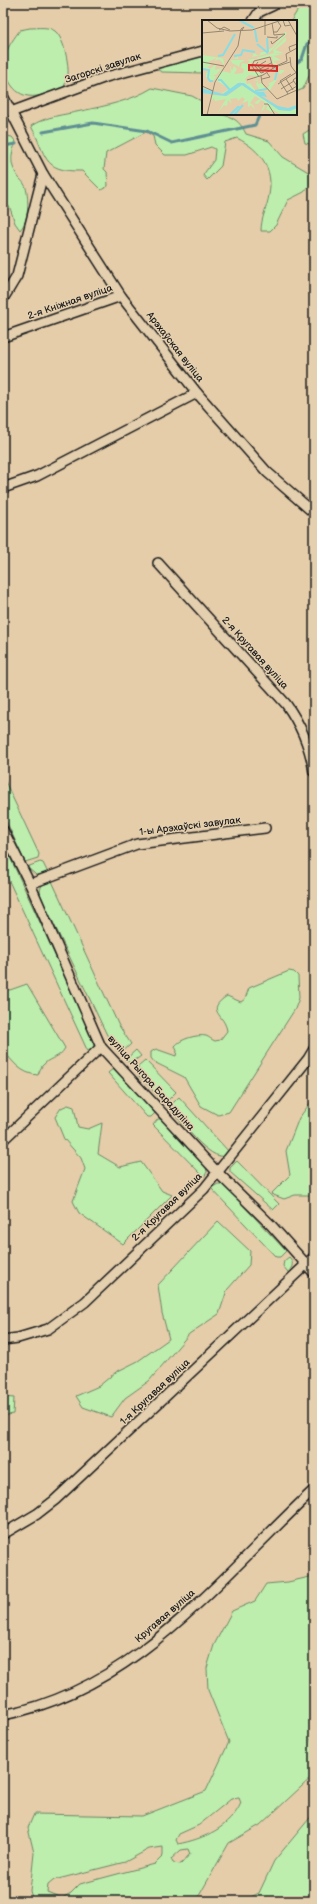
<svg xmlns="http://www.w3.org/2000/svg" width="317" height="1904" viewBox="0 0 317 1904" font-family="'Balsamiq Sans',sans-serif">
<rect width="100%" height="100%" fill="#e5cdaa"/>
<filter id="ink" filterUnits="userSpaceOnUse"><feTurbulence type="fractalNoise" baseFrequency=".025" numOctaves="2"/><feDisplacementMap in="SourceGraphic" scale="8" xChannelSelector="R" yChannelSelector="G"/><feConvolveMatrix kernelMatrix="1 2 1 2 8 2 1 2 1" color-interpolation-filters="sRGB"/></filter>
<g filter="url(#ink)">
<g fill="#bdeead" stroke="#6c8564" fill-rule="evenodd">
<polygon points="302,3 314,3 314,65 303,89 296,92 296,21 291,21"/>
<path d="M 30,28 C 38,28 48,26 55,31 C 64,38 69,64 68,75 C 67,79 65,84 64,87 C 53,91 40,98 28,96 C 10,93 2,71 6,54 C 8,46 15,37 20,30 Z"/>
<polygon points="203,55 203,73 162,72 158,70 160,65 181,62"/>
<path d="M 152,88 L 192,96 L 203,102 L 203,114 C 223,114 237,114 246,134 L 269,141 L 283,157 L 310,173 L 310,185 L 304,192 L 288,200 L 276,225 L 270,231 L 261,231 C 261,218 267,208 269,195 C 274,169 261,150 237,138 L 225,142 L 221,166 L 207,180 L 203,175 L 214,160 L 215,149 L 211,147 L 187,155 L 165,155 L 155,145 L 153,136 L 146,132 L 106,153 L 104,169 L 107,172 L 108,186 L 101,190 L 82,171 C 41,172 47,155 31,126 C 46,116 64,115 81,111 C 105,106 131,101 152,88 Z"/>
<polygon points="314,127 314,145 305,143 303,134"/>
<path d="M 6,136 L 12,137 L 16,142 C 10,156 10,166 19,178 C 22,181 25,184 26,188 C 29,200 29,221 20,230 L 15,223 L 10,208 L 3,199 L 3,137 Z"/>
<polygon points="3,777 39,854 38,858 25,862 3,814"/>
<polygon points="3,842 94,1040 94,1047 89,1054 3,868"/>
<polygon points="40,862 43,863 48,873 36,875 27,867"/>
<path d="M 51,879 L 118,1024 L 131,1044 L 120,1054 L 107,1035 L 40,895 C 40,886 42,883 51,879 Z"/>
<path d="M 289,971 L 294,972 L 298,976 L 299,998 L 295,1009 L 229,1112 L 218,1115 L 201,1106 L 184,1077 L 154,1062 L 151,1058 L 151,1052 L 156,1049 L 176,1056 L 177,1051 L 175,1046 C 180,1039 198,1034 206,1036 C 209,1037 212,1040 215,1041 L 220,1040 L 227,1031 C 225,1014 204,1011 227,996 L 241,1002 L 245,999 L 249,988 Z"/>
<path d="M 27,984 L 65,1048 C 59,1059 52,1056 44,1064 C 41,1066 39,1072 38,1075 C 21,1074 13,1062 3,1050 L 3,989 L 10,990 Z"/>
<polygon points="136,1050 141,1056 131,1063 125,1060"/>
<polygon points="145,1060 176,1092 167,1101 163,1101 138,1075 138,1066"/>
<polygon points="114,1068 155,1110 155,1113 151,1117 147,1117 108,1073"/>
<path d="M 179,1097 L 229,1152 L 226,1156 C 209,1161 182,1122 171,1110 L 171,1105 Z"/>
<polygon points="314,1098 314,1195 295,1195 284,1199 271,1194 290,1175 286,1151 299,1118"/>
<polygon points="68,1105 74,1107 78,1127 88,1129 102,1123 98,1154 120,1167 141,1162 162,1191 172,1195 123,1244 79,1213 73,1201 85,1169 81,1158 64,1139 55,1117 61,1108"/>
<polygon points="158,1119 163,1119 206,1167 207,1172 204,1177 153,1125"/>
<polygon points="237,1161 279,1204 273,1210 230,1172 230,1168"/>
<polygon points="218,1184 223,1184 286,1251 280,1257 276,1257 211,1188"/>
<polygon points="218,1221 250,1251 249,1265 227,1290 219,1314 189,1334 149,1381 125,1398 111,1417 83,1407 76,1396 99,1386 116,1372 138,1361 169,1339 162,1313 158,1285"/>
<path d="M 289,1257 C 294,1262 293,1267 288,1272 L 283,1266 L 284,1261 Z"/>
<polygon points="3,1397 14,1398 13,1414 3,1416"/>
<path d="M 314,1576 L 314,1736 L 311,1739 L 314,1746 L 314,1775 L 260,1825 L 229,1843 L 196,1901 L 33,1901 L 30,1891 L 34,1853 L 28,1828 L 34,1814 L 142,1816 L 206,1791 L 229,1742 L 208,1690 L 207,1668 L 214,1645 L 232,1611 L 255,1601 L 266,1584 L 288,1582 ZM 231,1799 L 239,1798 L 241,1803 C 230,1828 203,1839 178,1844 L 176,1840 L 179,1834 L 199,1825 ZM 163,1847 L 163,1856 L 155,1864 L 80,1884 L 71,1893 L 62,1898 L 47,1892 L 48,1885 L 54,1880 L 125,1862 L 149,1849 ZM 188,1849 L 190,1854 L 181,1864 L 173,1863 L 171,1859 L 181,1850 Z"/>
<polygon points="314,1813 314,1901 243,1901 259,1893 274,1861"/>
</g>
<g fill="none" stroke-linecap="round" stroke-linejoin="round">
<g stroke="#5e8f92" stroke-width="3">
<polyline points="296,63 302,59 307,44 314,41"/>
<polyline points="43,132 93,123 147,131 172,143 255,125 260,114"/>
<polyline points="3,146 16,144"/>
</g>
<g stroke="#1c1c1c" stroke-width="12">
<g id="minor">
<polyline points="253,21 259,12 274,5"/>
<polyline points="3,96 43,174 121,296 197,393 267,472 314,513"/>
<polyline points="11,112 106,77 203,51"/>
<polyline points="3,299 17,276 43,174"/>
<polyline points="3,337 121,296"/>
<polyline points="3,488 37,476 197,393"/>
<path d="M 158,563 L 286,704 C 301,725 310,746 314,772"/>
<polyline points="3,830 30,884 101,1047 217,1172 271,1225 314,1273"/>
<polyline points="30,884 137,844 265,828"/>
<polyline points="3,1140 101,1047"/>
<polyline points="3,1340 18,1338 48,1329 85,1302 204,1189 308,1059 314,1049"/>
<polyline points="3,1534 37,1514 55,1500 314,1257"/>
<path d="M 3,1715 C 136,1690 220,1577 314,1490"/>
</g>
</g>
<use href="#minor" stroke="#e4cfae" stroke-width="9"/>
</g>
</g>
<g text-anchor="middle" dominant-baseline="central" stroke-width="3" stroke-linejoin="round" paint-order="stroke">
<g font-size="10" fill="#1c1c1c" stroke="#e4cfae">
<text transform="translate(103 68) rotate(-18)">Загорскі завулак</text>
<text transform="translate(70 302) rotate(-19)">2-я Кніжная вуліца</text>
<text transform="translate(175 347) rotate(52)">Арэхаўская вуліца</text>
<text transform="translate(255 653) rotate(48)">2-я Кругавая вуліца</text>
<text transform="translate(190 826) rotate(-7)">1-ы Арэхаўскі завулак</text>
<text transform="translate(151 1083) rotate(48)">вуліца Рыгора Барадуліна</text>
<text transform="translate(167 1207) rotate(-44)">2-я Кругавая вуліца</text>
<text transform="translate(155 1392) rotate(-43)">1-я Кругавая вуліца</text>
<text transform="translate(165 1616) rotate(-41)">Кругавая вуліца</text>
</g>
</g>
<g transform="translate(202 20)">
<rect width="95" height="95" fill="#e5cdaa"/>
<path d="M 83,12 L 85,13 L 83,16 L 68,32 L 61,35 L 37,39 L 28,38 L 34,38 L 36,35 L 36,39 L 50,37 L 52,33 L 57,36 L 59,32 L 63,32 L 71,27 ZM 84,17 L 84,21 L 73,30 L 82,33 L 72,33 L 81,34 L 71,36 L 79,40 L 71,41 L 75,44 L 76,53 L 78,50 L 83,50 L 79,54 L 75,53 L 72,58 L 75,51 L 72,50 L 70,36 L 56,39 L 54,38 L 72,33 L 71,30 ZM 0,35 L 25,39 L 21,39 L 22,42 L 22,45 L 17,39 L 13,41 L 14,38 L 6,42 L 9,45 L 5,47 L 8,49 L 14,44 L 13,50 L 20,48 L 14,55 L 11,55 L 14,57 L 12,60 L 8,61 L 4,57 L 4,53 L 7,52 L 3,48 L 0,51 L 0,42 L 3,43 L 0,41 ZM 50,39 L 54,39 L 49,42 L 48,47 L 55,53 L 54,47 L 60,47 L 58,44 L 61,46 L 69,44 L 60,48 L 61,50 L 58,49 L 61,53 L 56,50 L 58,54 L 61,53 L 57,56 L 56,54 L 56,61 L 52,60 L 56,60 L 54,56 L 47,55 L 43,59 L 45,64 L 48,63 L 53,70 L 57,69 L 54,64 L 56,61 L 56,64 L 60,63 L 57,61 L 59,61 L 63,69 L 67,70 L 66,67 L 68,65 L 66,64 L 76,58 L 68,70 L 54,72 L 38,62 L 29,70 L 22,73 L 18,74 L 27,69 L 14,60 L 19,51 L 29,53 L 27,40 L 43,40 L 38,43 L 37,47 L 39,47 L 40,43 L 46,44 L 48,41 L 45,40 ZM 29,40 L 30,43 L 42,49 L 41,53 L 32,54 L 35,49 L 32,46 L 30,51 L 27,42 ZM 40,65 L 77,90 L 84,91 L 94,88 L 95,95 L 78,94 L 71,90 L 71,93 L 64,89 L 66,85 L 64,83 L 62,89 L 59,92 L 63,82 L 59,80 L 56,84 L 52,83 L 58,79 L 53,76 L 48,83 L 51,85 L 53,90 L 49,85 L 46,87 L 46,81 L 40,83 L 43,79 L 40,77 L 36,81 L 35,78 L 28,79 L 30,84 L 26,80 L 25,86 L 22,85 L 15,94 L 24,79 L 13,81 L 12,78 L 10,81 L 9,75 L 25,76 Z" fill="#bdeead" fill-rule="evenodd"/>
<path d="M 36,63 L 42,63 L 54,72 L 62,72 L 65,77 L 59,76 L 76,86 L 86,88 L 95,85 L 95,88 L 88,91 L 77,90 L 40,65 L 24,76 L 0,73 L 0,68 L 21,74 Z" fill="#8adce0"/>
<path fill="none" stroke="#8adce0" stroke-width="2" d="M 37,0 L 52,8M 53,10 L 55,22M 65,18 L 66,32M 55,24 L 66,33M 16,36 L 21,35 L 33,14M 32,36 L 39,35 L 41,30 L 53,32M 0,49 L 7,50 L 6,58 L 8,61 L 11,61M 16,60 L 19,60 L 28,70M 73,60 L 75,51 L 73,47M 53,71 L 65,69M 28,95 L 36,87 L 39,88M 32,95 L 41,85"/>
<path fill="none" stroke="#958671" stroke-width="1" d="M 5,0 L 15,8 L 28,11 L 50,10 L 80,0M 63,0 L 63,15M 81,0 L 83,6 L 89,5M 86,0 L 95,16M 17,10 L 22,7 L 28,10M 71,12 L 75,12 L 79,6 L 76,2M 0,13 L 22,11M 65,17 L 75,18 L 75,16M 69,21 L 70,24 L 83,14 L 72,15 L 70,3M 88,31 L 87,27 L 95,24M 88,37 L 89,46 L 95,54M 64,41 L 56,46 L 60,51 L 67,48M 85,41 L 84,34 L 95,28M 0,42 L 22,46M 56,42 L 53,46 L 59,53 L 62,52M 74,46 L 85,41M 58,49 L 69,43M 59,56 L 60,63 L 75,79M 57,57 L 50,46 L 52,41 L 68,37 L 71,48M 60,59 L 68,57 L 65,53M 84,59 L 91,70M 45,60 L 61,55 L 73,47 L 88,42M 76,64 L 95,52M 0,66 L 11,71M 79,69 L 92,61M 85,72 L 95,66 L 91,60 L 95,57M 86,74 L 78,61 L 89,54M 75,79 L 95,70M 62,84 L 66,84 L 73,95M 5,95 L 13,62 L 36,26 L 39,9 L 42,7 L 40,10"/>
<path fill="#d62828" fill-opacity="0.15" stroke="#d62828" stroke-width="2" d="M 47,45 L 75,46 L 75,51 L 47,50 Z"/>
<rect width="95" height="95" fill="none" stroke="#1c1c1c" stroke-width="2"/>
</g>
<rect width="317" height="1904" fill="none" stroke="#e4cfae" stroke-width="16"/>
<rect x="8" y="8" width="301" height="1888" fill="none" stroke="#1c1c1c" stroke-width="1.5" filter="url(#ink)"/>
</svg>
